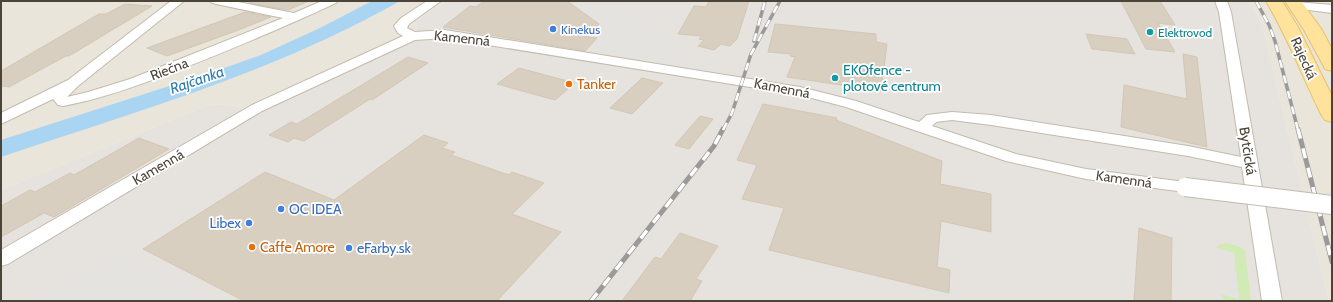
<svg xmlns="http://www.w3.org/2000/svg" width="1333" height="302" viewBox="0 0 1333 302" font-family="Cabin,sans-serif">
<rect width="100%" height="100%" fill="#f6f3ec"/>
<g fill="#eae5da">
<polygon points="1,1 446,1 416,21 417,40 257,108 211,104 1,190"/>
<polygon points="1250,1 1332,1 1332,301 1329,301 1262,25"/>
</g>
<polygon fill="#e6e2dd" points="446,1 1250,1 1262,25 1329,301 1,301 1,190 211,104 257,108 417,40 416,21"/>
<polygon fill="#d2eab5" points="1227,243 1237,246 1245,250 1251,301 1225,301 1221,294 1239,299 1234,253 1216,248 1218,245"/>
<g fill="#e5e3e0">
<polygon points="568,1 591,1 608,6 646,12 670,41 700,63 698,67 596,51 597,48 589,47 602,33 584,30 594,20"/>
<polygon points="118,247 124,251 221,301 31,301"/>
<polygon points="1216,248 1234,253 1239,299 1221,294"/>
</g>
<path fill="#a9d4f2" d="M 372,1 L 400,1 C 275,72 137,111 1,157 L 1,140 L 210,73 L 261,55 L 320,28 Z"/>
<g fill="#d8cfc1" stroke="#d3c7b4">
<polygon points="249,1 309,1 288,10 249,3"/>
<polygon points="484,1 567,1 599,24 588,37 597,38 585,51 443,27 470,6 476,7"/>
<polygon points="709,1 749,1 737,39 730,46 721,44 714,50 698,46 704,40 699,39 702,36 678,34 694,6 706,7"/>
<polygon points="1121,1 1160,1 1175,25 1158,23 1175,52 1146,49"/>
<polygon points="125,4 152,6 69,56 66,56 9,87 1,86 1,71 99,14 106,14"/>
<polygon points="245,12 271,17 236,31 167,56 147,48"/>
<polygon points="775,24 876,34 876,42 887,44 881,91 787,77 795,57 790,56 791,54 768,52"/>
<polygon points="1086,34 1127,39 1135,54 1092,49"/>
<polygon points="1183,54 1197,57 1207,147 1121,127 1124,85 1187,99"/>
<polygon points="408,57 428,63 372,100 370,99 304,141 294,138 288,142 269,135 291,122 297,124"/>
<polygon points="519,68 575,83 555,100 497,84"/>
<polygon points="642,78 663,83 632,114 610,108"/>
<polygon points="763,104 837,118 836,120 942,161 940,184 991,194 991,232 941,221 937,267 950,270 949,293 769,250 784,208 742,199 757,165 737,160"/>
<polygon points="700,116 713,119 689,149 675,145"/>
<polygon points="424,135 448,143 442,148 455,152 451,155 509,175 512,172 544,183 512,214 561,232 497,301 244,301 143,249 265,172 334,200"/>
<polygon points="139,138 169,149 54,217 44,213 1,237 1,206 30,190 35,192 70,173 74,175"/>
<polygon points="1139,228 1172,238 1171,301 1134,301"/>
<polygon points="680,233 718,246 696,279 702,281 690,301 622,301 655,257 661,259"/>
</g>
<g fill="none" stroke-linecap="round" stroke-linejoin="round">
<g stroke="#c2bbae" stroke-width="2">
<g id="street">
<path d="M 171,1 L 184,1 L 78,86 L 67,97 L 88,92 L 130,79 L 283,18 L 216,4 L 212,3 L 210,1 L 233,1 L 294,13 L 322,1 L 338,1 L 336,3 C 282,28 228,51 173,72 C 137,86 101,99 63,106 L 58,105 L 53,99 L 1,124 L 1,113 L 68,80 Z"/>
<polygon points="427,1 441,1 409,24 407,28 415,32 445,30 800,87 856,101 919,122 927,115 952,112 991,115 1188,146 1241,157 1219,12 1215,1 1227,1 1231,12 1282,301 1262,301 1242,167 1188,156 991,125 952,120 936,122 932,126 1016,154 1086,169 1185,182 1191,183 1194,187 1191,191 1185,192 1086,179 1006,161 846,107 800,95 445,38 415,40 262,111 8,264 1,266 1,250 252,105 403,36 398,33 394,26 401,18"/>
<polygon points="1297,2 1332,5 1332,13 1293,8 1291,6 1293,4"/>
</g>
</g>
<g stroke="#e6c16a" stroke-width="2">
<g id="primary">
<path d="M 1266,1 L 1282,1 L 1298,27 L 1332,96 L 1332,122 L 1325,120 L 1322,116 C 1303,78 1288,38 1266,1 Z"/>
<polygon points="1285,1 1301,1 1322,30 1332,49 1332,71 1325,69 1323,65 1304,30"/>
</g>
</g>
<use href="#street" fill="#fff" fill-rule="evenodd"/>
<use href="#primary" fill="#ffe39c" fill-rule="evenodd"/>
<g stroke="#9a9a9a" stroke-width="3.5">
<g id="rail-far1">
<polyline points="1256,1 1269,25 1275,41 1298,130"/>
<polyline points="754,41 765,1"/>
<polyline points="723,130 732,113 751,54 780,1"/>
</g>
</g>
<g stroke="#9a9a9a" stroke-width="5">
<g id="rail">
<polyline points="1298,129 1332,262"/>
<polyline points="591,301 714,146 723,129"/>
</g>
</g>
<use href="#rail-far1" stroke="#fff" stroke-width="2.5" stroke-dasharray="8" stroke-linecap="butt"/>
<use href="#rail" stroke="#fff" stroke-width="3.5" stroke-dasharray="10" stroke-linecap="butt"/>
<g stroke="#c2bbae" stroke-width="20" stroke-linecap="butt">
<polyline id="street-bridge" points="1185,187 1332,205"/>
</g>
<use href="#street-bridge" stroke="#fff" stroke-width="18"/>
</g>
<g fill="#3f7fe0" stroke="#fff" stroke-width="1.5">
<circle cx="553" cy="29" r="4"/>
<circle cx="281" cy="209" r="4"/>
<circle cx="249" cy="223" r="4"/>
<circle cx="349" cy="248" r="4"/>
</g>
<g fill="#0f9aa8" stroke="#fff" stroke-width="1.5">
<circle cx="1150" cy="32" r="4"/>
<circle cx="835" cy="78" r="4"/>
</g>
<g fill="#e8710a" stroke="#fff" stroke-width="1.5">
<circle cx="569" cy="84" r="4"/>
<circle cx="252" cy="247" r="4"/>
</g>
<g text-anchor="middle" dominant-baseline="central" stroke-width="3.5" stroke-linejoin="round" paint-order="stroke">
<g font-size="12" fill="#366cbe" stroke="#fff" text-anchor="start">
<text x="561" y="29">Kinekus</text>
</g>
<g font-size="12" fill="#0d838f" stroke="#fff" text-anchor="start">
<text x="1158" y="32">Elektrovod</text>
</g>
<g font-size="14" fill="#4b4439" stroke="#fff">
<text transform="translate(462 38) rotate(6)">Kamenná</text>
<text transform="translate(1304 58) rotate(66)">Rajecká</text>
<text transform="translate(169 69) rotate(-21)">Riečna</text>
<text transform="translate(782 88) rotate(11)">Kamenná</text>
<text transform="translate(1248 151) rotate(81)">Bytčická</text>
<text transform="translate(158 167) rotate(-30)">Kamenná</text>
<text transform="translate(1124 179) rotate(8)">Kamenná</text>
</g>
<g font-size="14" fill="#0d838f" stroke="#fff" text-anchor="start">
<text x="843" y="70">EKOfence -<tspan x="843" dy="16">plotové centrum</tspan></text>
</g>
<g font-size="14" fill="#c56008" stroke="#fff" text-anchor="start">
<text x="577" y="84">Tanker</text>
<text x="260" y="247">Caffe Amore</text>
</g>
<g font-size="14" fill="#366cbe" stroke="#fff" text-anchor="start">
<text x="289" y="209">OC IDEA</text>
<text x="241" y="223" text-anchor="end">Libex</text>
<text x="357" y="248">eFarby.sk</text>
</g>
<g font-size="15" font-style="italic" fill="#2e7ab2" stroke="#fff">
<text transform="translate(197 80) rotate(-19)">Rajčanka</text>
</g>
</g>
<rect width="1333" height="302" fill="none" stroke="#4b4439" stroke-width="4"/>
</svg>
